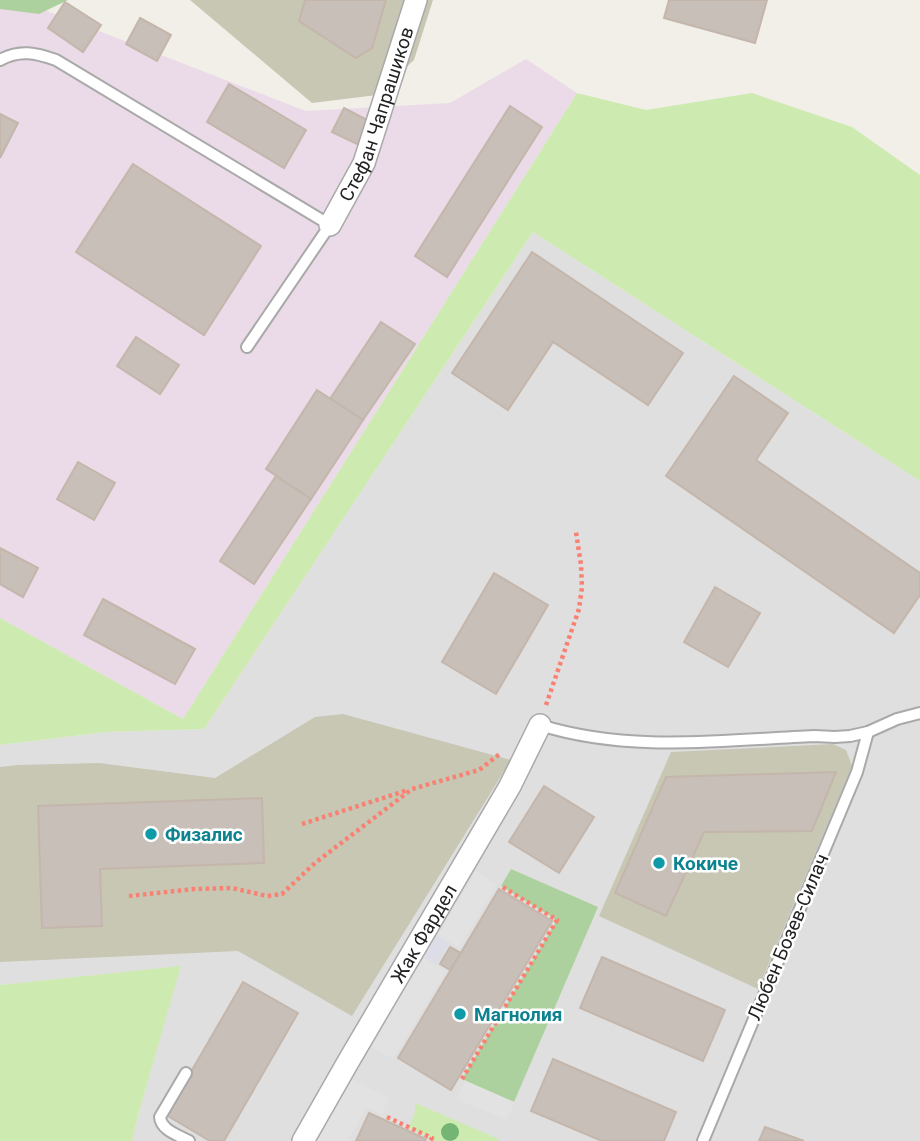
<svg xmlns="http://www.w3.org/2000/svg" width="920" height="1141" viewBox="0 0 920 1141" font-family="Roboto,sans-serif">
<rect width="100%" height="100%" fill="#f2efe9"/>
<polygon fill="#e0dfdf" points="533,232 920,481 920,1141 132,1141 139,1112 180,967 0,985 0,745 106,732 204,729"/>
<polygon fill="#ebdbe8" points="0,0 19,0 306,111 450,103 526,59 577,93 183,719 0,618"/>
<g fill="#c7c7b4">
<polygon points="190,0 433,0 414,60 377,95 312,103"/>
<polygon points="343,714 511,760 352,1016 238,951 0,962 0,767 18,765 99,763 215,778 315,717"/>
<polygon points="833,744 846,750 852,766 758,989 599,916 671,752"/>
</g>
<g fill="#cdebb0">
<polygon points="577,93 646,110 752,93 852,127 920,175 920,481 533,232 204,729 106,732 0,745 0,618 183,719"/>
<polygon points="181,966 139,1112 132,1141 0,1141 0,985"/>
<polygon points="415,1103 499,1139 497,1141 430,1141 431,1138 409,1128 415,1112"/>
</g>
<g fill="#add19e">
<polygon points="0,0 68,0 39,14 0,9"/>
<polygon points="511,869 598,907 514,1102 462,1079 557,920 501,886"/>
</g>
<g fill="#e2e2e2">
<polygon points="476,871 497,884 459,948 437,935"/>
<polygon points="424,957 446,971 393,1059 370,1046"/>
<polygon points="352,1079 389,1098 382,1114 367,1107 348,1141 316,1141"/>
<polygon points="465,1081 514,1102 507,1120 457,1099"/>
</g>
<polygon fill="#dddde8" points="437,935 450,943 436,965 424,957"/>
<g fill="#c7bfb8" stroke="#c4b6ab" stroke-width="2">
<polygon points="305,0 386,0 372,48 356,58 299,21"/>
<polygon points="669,0 767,0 755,43 664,18"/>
<polygon points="65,2 101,25 83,52 48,28"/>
<polygon points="140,18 171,35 157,61 126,44"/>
<polygon points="229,84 306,130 284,168 207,122"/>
<polygon points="510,106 542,127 447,277 415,256"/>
<polygon points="344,108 371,122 359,145 332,132"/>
<polygon points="0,114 18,123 0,158"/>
<polygon points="133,164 261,246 204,335 76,252"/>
<polygon points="532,252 683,353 648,405 553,342 508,410 452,373"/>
<polygon points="381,322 415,344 363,420 330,399"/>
<polygon points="136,337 179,365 160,394 117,366"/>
<polygon points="734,376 788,413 756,460 920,573 920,595 894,633 666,476"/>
<polygon points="317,390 363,420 311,499 266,469"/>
<polygon points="78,462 115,483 94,520 57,499"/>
<polygon points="276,476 311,499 254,584 220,561"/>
<polygon points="0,548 38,568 23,597 0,584"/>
<polygon points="494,573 548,605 496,694 442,662"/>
<polygon points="715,587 760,613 728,667 684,642"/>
<polygon points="103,599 195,649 175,684 84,635"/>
<polygon points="836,772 812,831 704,832 666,916 615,893 666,777"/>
<polygon points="544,786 594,817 559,873 509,842"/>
<polygon points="262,798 264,863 100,869 102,926 42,928 38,806"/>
<polygon points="499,889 552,921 451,1090 398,1058"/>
<polygon points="450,947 461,953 450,970 440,964"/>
<polygon points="602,957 725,1010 703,1061 580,1008"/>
<polygon points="243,982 298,1013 224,1141 210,1141 166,1115"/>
<polygon points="553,1059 676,1112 664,1141 602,1141 531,1111"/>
<polygon points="369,1113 426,1139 425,1141 356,1141"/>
<polygon points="765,1127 804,1141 759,1141"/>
</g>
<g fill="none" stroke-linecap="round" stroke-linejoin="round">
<g stroke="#a9a9a9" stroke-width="14">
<g id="service">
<path d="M 0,60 C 20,49 36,53 56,60 L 330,225 L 247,347"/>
<path d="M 540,725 C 629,753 723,740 814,736 L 835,737 L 850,736 L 868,732 L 897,719 L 920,713"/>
<path d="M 186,1073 L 160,1117 C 161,1130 178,1135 189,1141"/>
<polyline points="703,1141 857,772 868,732"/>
</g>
</g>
<g stroke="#a9a9a9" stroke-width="24">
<g id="minor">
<path id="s1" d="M 330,225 L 364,163 L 416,0"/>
<path id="s2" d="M 303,1141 L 348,1062 L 510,786 L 540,725"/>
</g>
</g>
<g stroke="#fa8072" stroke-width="4.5" stroke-dasharray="3.5 3.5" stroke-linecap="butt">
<polyline points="546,705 579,609 582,587 581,565 576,532"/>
<polyline points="302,824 408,790"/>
<polyline points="129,896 194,889 232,888 267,896 282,894 315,863 412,789 479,770 501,753"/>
<polyline points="462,1079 557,920 501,886"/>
<polyline points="387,1117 432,1138 430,1141"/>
</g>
<use href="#service" stroke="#fff" stroke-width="10"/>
<use href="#minor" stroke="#fff" stroke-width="21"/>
</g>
<circle fill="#74b475" cx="450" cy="1132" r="9"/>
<g fill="#0f9aa8" stroke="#fff" stroke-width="2.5">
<circle cx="151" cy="834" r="7"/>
<circle cx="659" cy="863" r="7"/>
<circle cx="460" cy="1014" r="7"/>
</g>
<g text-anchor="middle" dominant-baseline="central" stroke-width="5" stroke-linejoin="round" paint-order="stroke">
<g font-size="19" fill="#222" stroke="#fff">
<text stroke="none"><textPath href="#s1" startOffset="121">Стефан Чапрашиков</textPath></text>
<text stroke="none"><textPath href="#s2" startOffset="240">Жак Фардел</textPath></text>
<text transform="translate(788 937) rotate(-67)">Любен Бозев-Силач</text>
</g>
<g font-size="19" font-weight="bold" fill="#0d838f" stroke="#fff" text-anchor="start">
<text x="165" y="834">Физалис</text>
<text x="673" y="863">Кокиче</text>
<text x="474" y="1014">Магнолия</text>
</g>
</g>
</svg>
